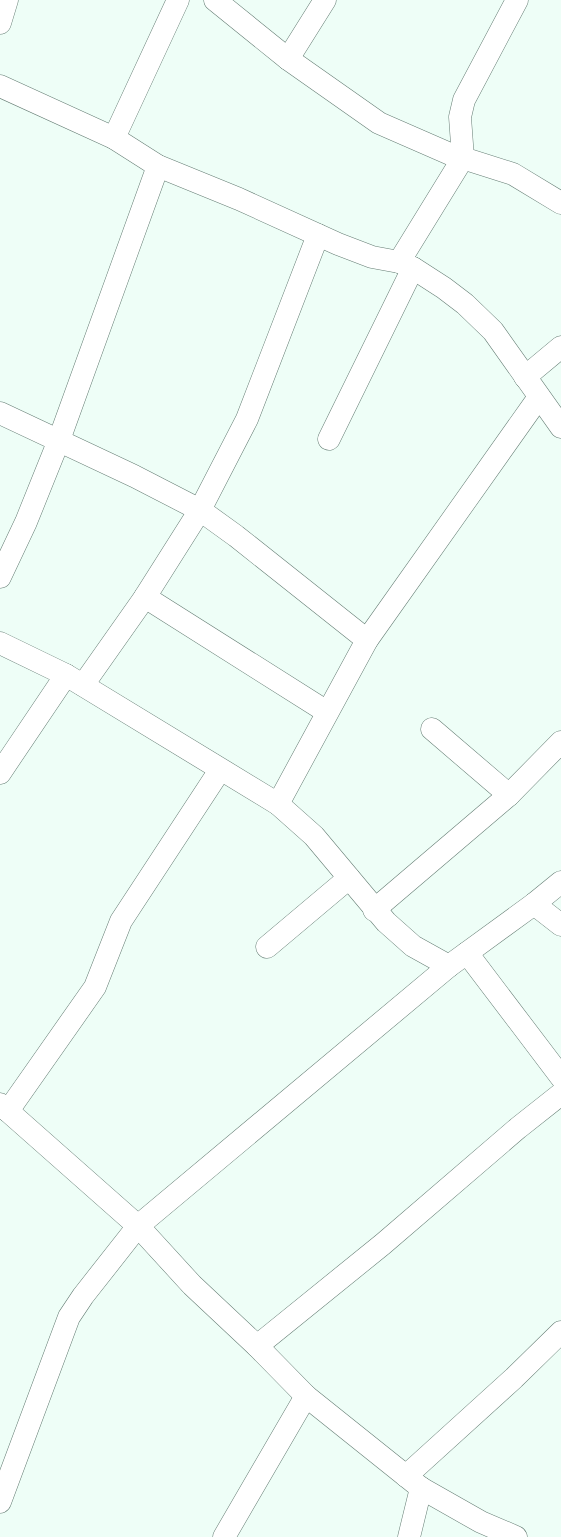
<svg xmlns="http://www.w3.org/2000/svg" width="561" height="1537" viewBox="0 0 561 1537" font-family="Montserrat,sans-serif">
<rect width="100%" height="100%" fill="#eefef7"/>
<g fill="none" stroke-linecap="round" stroke-linejoin="round">
<g stroke="#657d74" stroke-width="23">
<g id="minor">
<polyline points="215,0 288,59 379,123 450,154 513,174 561,203"/>
<polyline points="0,23 7,0"/>
<polyline points="288,59 325,0"/>
<polyline points="0,86 114,138 158,166 239,199 338,244 372,257 399,262 413,268 444,288 465,304 493,331 561,427"/>
<polyline points="114,138 178,0"/>
<polyline points="399,262 463,158 460,117 464,100 517,0"/>
<polyline points="525,377 561,347"/>
<polyline points="0,413 134,476 200,510 236,536 367,640"/>
<polyline points="329,439 413,268"/>
<polyline points="0,577 26,522 59,440 158,166"/>
<polyline points="145,597 327,712"/>
<polyline points="0,643 66,675 278,804 314,836 386,922 413,946 449,966"/>
<polyline points="83,685 145,597 200,510 247,419 318,235"/>
<polyline points="432,729 509,795"/>
<polyline points="0,773 66,675"/>
<polyline points="278,804 367,640 539,397"/>
<polyline points="534,904 561,925"/>
<polyline points="374,910 509,795 561,742"/>
<polyline points="267,947 349,878"/>
<polyline points="467,953 561,1077"/>
<polyline points="0,1104 138,1226 192,1285 257,1346 306,1396 421,1488 481,1522 516,1537"/>
<polyline points="8,1111 95,987 121,921 220,770"/>
<polyline points="257,1346 383,1244 518,1128 561,1094"/>
<polyline points="406,1476 514,1378 561,1332"/>
<polyline points="0,1502 69,1317 83,1296 138,1226 449,966 534,904 561,882"/>
<polyline points="224,1537 306,1396"/>
<polyline points="409,1537 421,1488"/>
</g>
</g>
<use href="#minor" stroke="#fff" stroke-width="22"/>
</g>
</svg>
